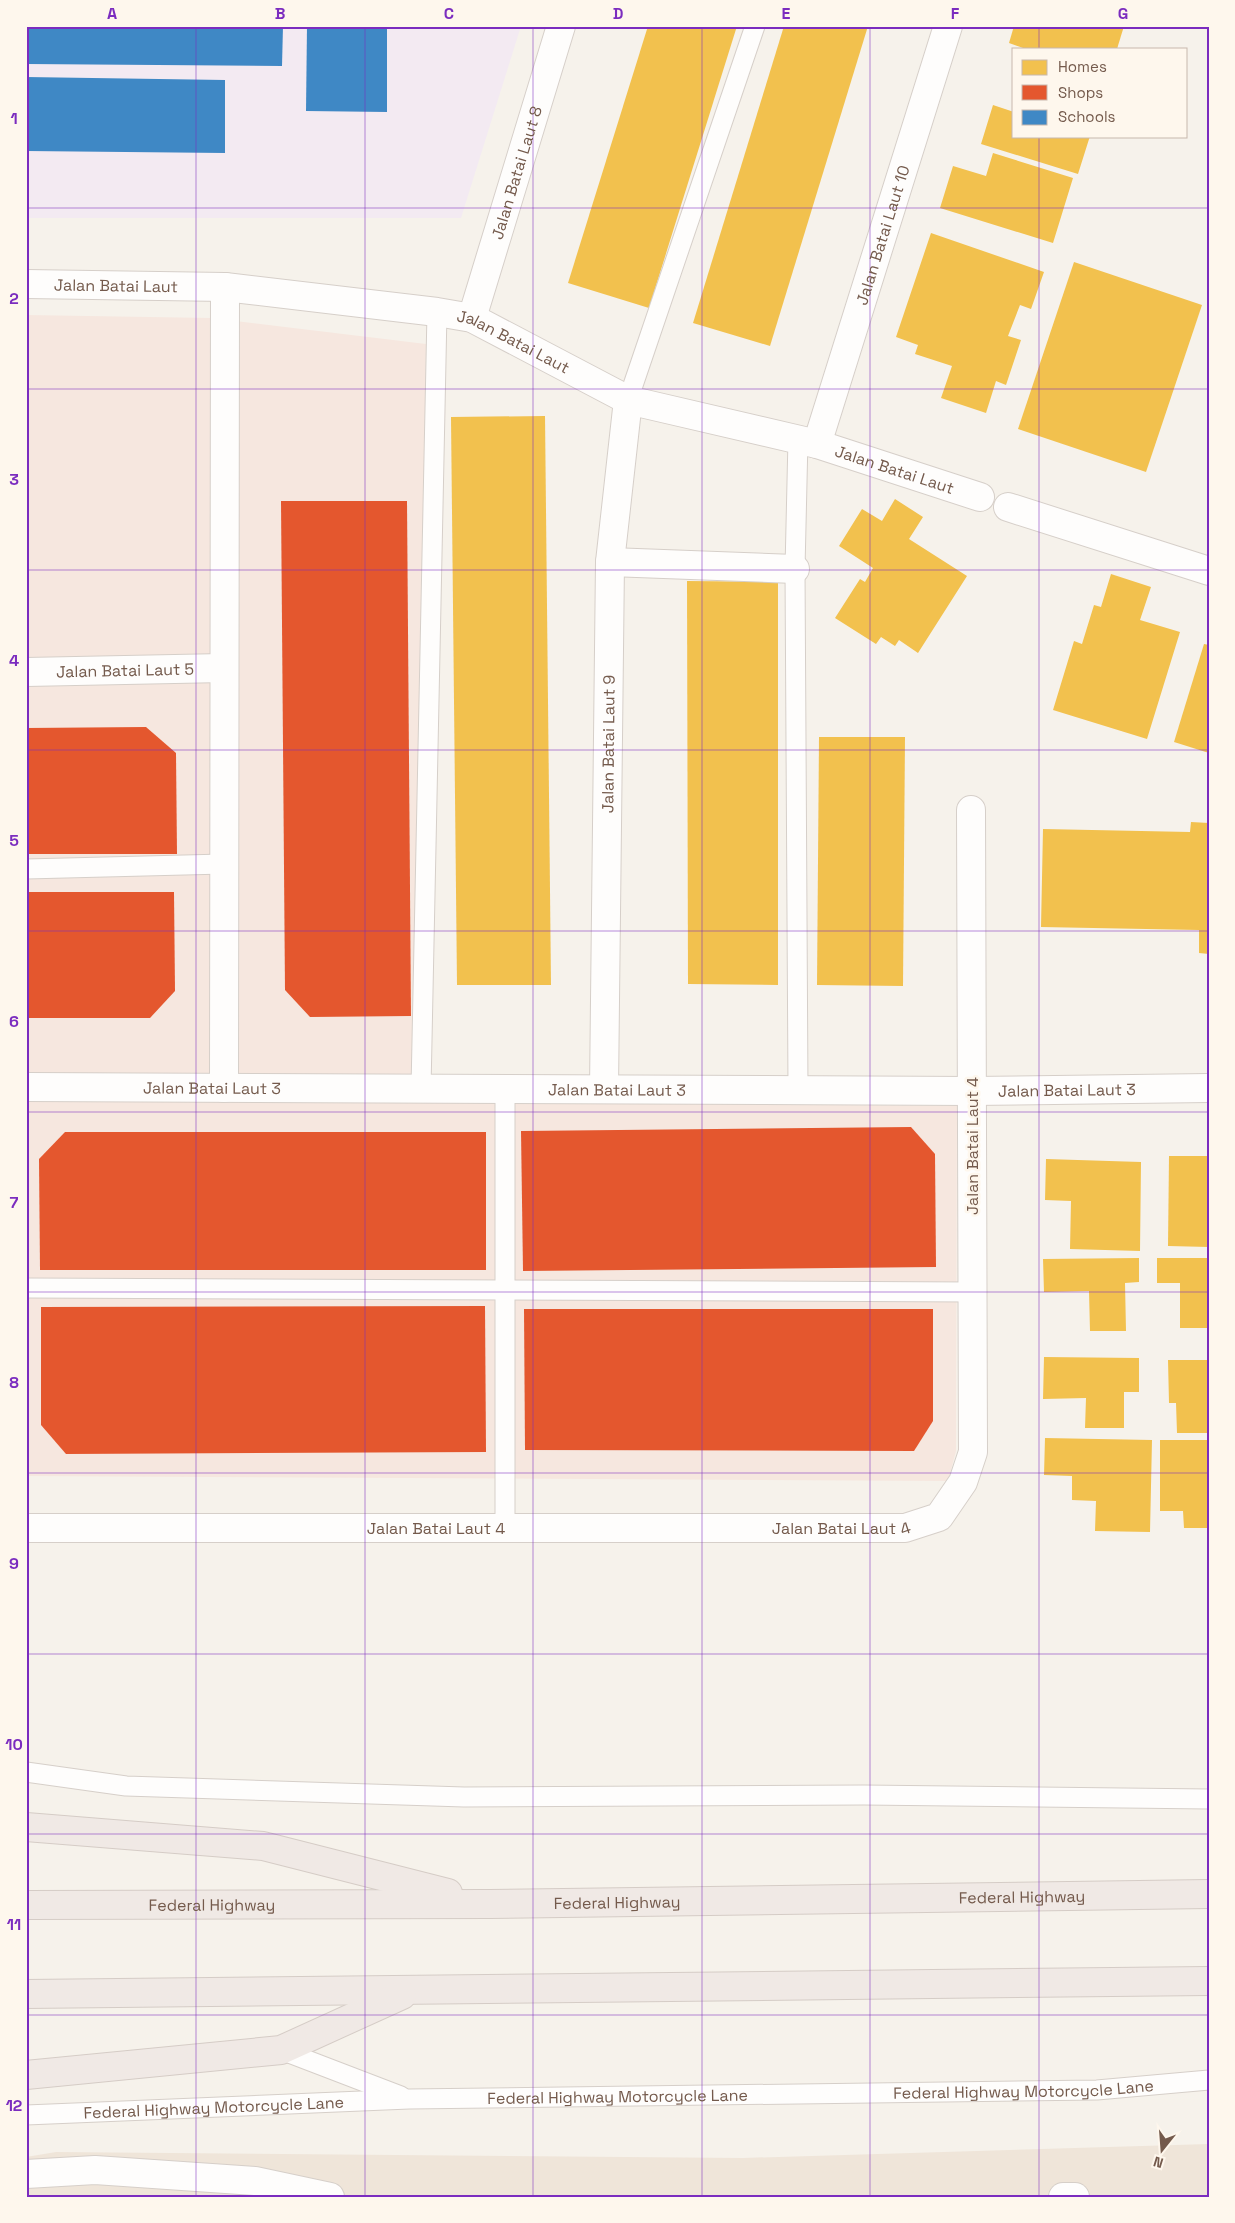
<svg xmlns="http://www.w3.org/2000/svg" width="1235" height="2223" viewBox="0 0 1235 2223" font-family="'Space Grotesk',sans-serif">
<rect width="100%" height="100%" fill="#f6f2eb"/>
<polygon fill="#efe5d9" points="1209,2144 1209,2197 26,2197 26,2157 56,2152 743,2158"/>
<polygon fill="#f6e7df" points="26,315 211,318 426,344 414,1102 957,1106 956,1451 948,1481 26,1476"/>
<polygon fill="#f3eaf2" points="26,26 521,26 461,218 26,218"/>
<g fill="#f2c14e">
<polygon points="648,26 737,26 649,308 568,283"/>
<polygon points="784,26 868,26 770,346 693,323"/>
<polygon points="1014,26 1124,26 1117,49 1026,49 1009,43"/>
<polygon points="993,105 1014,112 1014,136 1090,136 1078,174 981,144"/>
<polygon points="993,153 1073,178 1053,243 940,208 953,166 986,176"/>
<polygon points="931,233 1044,272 1031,309 1020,305 1008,336 1021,340 1006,385 996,381 986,413 941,398 952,366 915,354 918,345 896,337"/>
<polygon points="1074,262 1202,305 1146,472 1018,429"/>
<polygon points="545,416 551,985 457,985 451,417"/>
<polygon points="895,499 923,517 909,539 967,576 918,653 899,640 895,646 881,637 876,644 835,618 860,579 865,582 873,568 839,546 862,509 882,521"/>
<polygon points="1111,574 1151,587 1140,620 1180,632 1147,739 1053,710 1074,641 1082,644 1094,605 1101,607"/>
<polygon points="687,581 778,582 778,985 688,984"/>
<polygon points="1204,644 1209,645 1209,753 1174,742"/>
<polygon points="819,737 905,737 903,986 817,985"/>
<polygon points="1191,822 1209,823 1209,954 1199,953 1199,930 1041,927 1043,829 1190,832"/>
<polygon points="1169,1156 1209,1156 1209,1247 1168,1246"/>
<polygon points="1046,1159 1141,1162 1140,1251 1070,1249 1071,1201 1045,1200"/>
<polygon points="1139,1258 1139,1282 1125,1283 1126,1331 1090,1331 1089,1291 1044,1292 1043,1259"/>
<polygon points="1157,1258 1209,1258 1209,1328 1180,1328 1180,1283 1157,1283"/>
<polygon points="1044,1357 1139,1358 1139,1392 1124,1392 1124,1428 1085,1428 1086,1398 1043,1399"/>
<polygon points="1168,1360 1209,1360 1209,1433 1177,1433 1176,1403 1169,1403"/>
<polygon points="1045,1438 1152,1440 1150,1532 1095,1531 1096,1501 1072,1500 1072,1476 1044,1475"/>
<polygon points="1160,1440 1209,1440 1209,1528 1184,1528 1183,1511 1160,1511"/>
</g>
<g fill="#e4572e">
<polygon points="281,501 407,501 411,1016 310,1017 285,990"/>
<polygon points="146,727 176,753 177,854 26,854 26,728"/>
<polygon points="26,892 174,892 175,991 150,1018 26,1018"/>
<polygon points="911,1127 935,1154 936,1267 523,1271 521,1131"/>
<polygon points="65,1132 486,1132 486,1270 40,1270 39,1159"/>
<polygon points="485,1306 486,1452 66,1454 41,1425 41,1307"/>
<polygon points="524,1309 933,1309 933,1421 914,1451 525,1450"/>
</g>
<g fill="#3f88c5">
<polygon points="26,26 283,26 282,66 26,64"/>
<polygon points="307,26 387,26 387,112 306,111"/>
<polygon points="26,77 225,80 225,153 26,151"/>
</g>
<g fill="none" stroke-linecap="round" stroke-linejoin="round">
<g stroke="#d6cfc9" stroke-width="21">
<g id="lane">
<polyline points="628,400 755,26"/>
<polyline points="26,869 224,864"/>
<polyline points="421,1089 437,312"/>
<polyline points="798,1089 795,569 798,439"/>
<polyline points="26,1288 972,1292"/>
<polyline points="505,1528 505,1089"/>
<polyline points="26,1772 126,1786 464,1797 864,1795 1209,1799"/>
<polyline points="281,2050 401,2096"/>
<path id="s1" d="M 26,2115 L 409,2099 L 1097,2090 L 1209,2080"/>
</g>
</g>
<g stroke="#d6cfc9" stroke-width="30">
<g id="street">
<path id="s2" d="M 26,284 L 225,287 L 437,312 L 472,318 L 628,400 L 817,444 L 980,497"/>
<path id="s3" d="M 472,318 L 561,26"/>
<path id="s4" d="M 817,444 L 948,26"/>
<polyline points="1008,507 1209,571"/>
<polyline points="610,562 795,569"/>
<path id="s5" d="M 26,672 L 224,668"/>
<path id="s6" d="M 26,1087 L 972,1091 L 1209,1088"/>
<polyline points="224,1088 225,287"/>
<path id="s7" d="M 604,1089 L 610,562 L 628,400"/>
<path id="s8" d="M 26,1528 L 905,1528 L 939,1517 L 963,1482 L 973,1452 L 971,810"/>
<polyline points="26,2174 95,2170 255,2181 330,2197"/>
</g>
</g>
<g stroke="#d6cfc8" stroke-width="30">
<polyline id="secondary" points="1063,2197 1075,2197"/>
</g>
<g stroke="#d5ccc6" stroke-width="30">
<g id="highway">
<polyline points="26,1827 263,1846 448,1893"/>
<path id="s9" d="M 26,1905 L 490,1904 L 1209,1894"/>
<polyline points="26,1994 1209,1981"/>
<polyline points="26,2075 281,2050 402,1995"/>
</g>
</g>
<use href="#lane" stroke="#fefdfc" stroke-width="19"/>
<use href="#street" stroke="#fefdfc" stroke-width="28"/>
<use href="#secondary" stroke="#fefdfc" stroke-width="28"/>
<use href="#highway" stroke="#f0e9e5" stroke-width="28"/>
</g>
<path fill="none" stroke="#7b2cbf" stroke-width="1" stroke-opacity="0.55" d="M 196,26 L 196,2197M 365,26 L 365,2197M 533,26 L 533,2197M 702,26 L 702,2197M 870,26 L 870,2197M 1039,26 L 1039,49M 1039,136 L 1039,2197M 26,208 L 1209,208M 26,389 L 1209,389M 26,570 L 1209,570M 26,750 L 1209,750M 26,931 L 1209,931M 26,1112 L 1209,1112M 26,1292 L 1209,1292M 26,1473 L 1209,1473M 26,1654 L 1209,1654M 26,1834 L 1209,1834M 26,2015 L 1209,2015"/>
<g text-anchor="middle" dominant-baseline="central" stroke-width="5" stroke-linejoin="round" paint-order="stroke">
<g font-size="16" fill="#745a4c" stroke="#fef7ed">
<text stroke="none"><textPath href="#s3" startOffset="152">Jalan Batai Laut 8</textPath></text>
<text stroke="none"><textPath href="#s4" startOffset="219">Jalan Batai Laut 10</textPath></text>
<text stroke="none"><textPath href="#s2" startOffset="90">Jalan Batai Laut</textPath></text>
<text stroke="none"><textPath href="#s2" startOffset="495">Jalan Batai Laut</textPath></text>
<text stroke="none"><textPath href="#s2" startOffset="900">Jalan Batai Laut</textPath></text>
<text stroke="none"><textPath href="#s5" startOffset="99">Jalan Batai Laut 5</textPath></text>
<text stroke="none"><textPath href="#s7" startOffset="345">Jalan Batai Laut 9</textPath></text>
<text stroke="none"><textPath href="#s6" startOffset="186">Jalan Batai Laut 3</textPath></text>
<text stroke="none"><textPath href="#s6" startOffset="591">Jalan Batai Laut 3</textPath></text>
<text stroke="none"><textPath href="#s6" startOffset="1041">Jalan Batai Laut 3</textPath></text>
<text transform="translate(972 1146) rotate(-90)">Jalan Batai Laut 4</text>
<text stroke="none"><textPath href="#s8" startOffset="815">Jalan Batai Laut 4</textPath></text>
<text stroke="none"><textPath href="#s8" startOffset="410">Jalan Batai Laut 4</textPath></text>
<text stroke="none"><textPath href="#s9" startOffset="996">Federal Highway</textPath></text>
<text stroke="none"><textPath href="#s9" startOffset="591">Federal Highway</textPath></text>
<text stroke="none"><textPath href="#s9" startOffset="186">Federal Highway</textPath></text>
<text stroke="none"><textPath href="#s1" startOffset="998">Federal Highway Motorcycle Lane</textPath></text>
<text stroke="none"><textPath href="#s1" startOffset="592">Federal Highway Motorcycle Lane</textPath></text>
<text stroke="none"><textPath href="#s1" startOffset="188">Federal Highway Motorcycle Lane</textPath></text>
</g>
</g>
<rect width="1235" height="2223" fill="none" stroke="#fef7ed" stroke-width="55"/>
<rect x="1012" y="48" width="175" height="90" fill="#fef7ed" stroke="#c7b8ad"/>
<rect x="1022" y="60" width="25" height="15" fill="#f2c14e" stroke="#c7b8ad"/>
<text x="1058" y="72" font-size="15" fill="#745a4c">Homes</text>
<rect x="1022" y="85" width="25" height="15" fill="#e4572e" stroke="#c7b8ad"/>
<text x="1058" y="98" font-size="15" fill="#745a4c">Shops</text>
<rect x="1022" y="110" width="25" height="15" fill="#3f88c5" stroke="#c7b8ad"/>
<text x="1058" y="122" font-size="15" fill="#745a4c">Schools</text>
<g transform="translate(1162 2150) rotate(197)" stroke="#fef7ed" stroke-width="4" paint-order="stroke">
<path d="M0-4L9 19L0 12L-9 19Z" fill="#745a4c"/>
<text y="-8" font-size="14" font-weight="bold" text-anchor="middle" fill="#745a4c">N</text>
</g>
<rect x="28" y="28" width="1180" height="2168" fill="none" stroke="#7b2cbf" stroke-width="2"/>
<g font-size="16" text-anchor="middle" font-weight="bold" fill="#7b2cbf">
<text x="112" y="19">A</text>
<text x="280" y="19">B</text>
<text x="449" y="19">C</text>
<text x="618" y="19">D</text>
<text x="786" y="19">E</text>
<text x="955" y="19">F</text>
<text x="1123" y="19">G</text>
<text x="14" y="124">1</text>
<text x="14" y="304">2</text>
<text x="14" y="485">3</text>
<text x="14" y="666">4</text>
<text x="14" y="846">5</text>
<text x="14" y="1027">6</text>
<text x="14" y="1208">7</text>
<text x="14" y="1388">8</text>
<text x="14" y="1569">9</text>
<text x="14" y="1750">10</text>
<text x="14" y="1930">11</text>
<text x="14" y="2111">12</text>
</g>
</svg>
